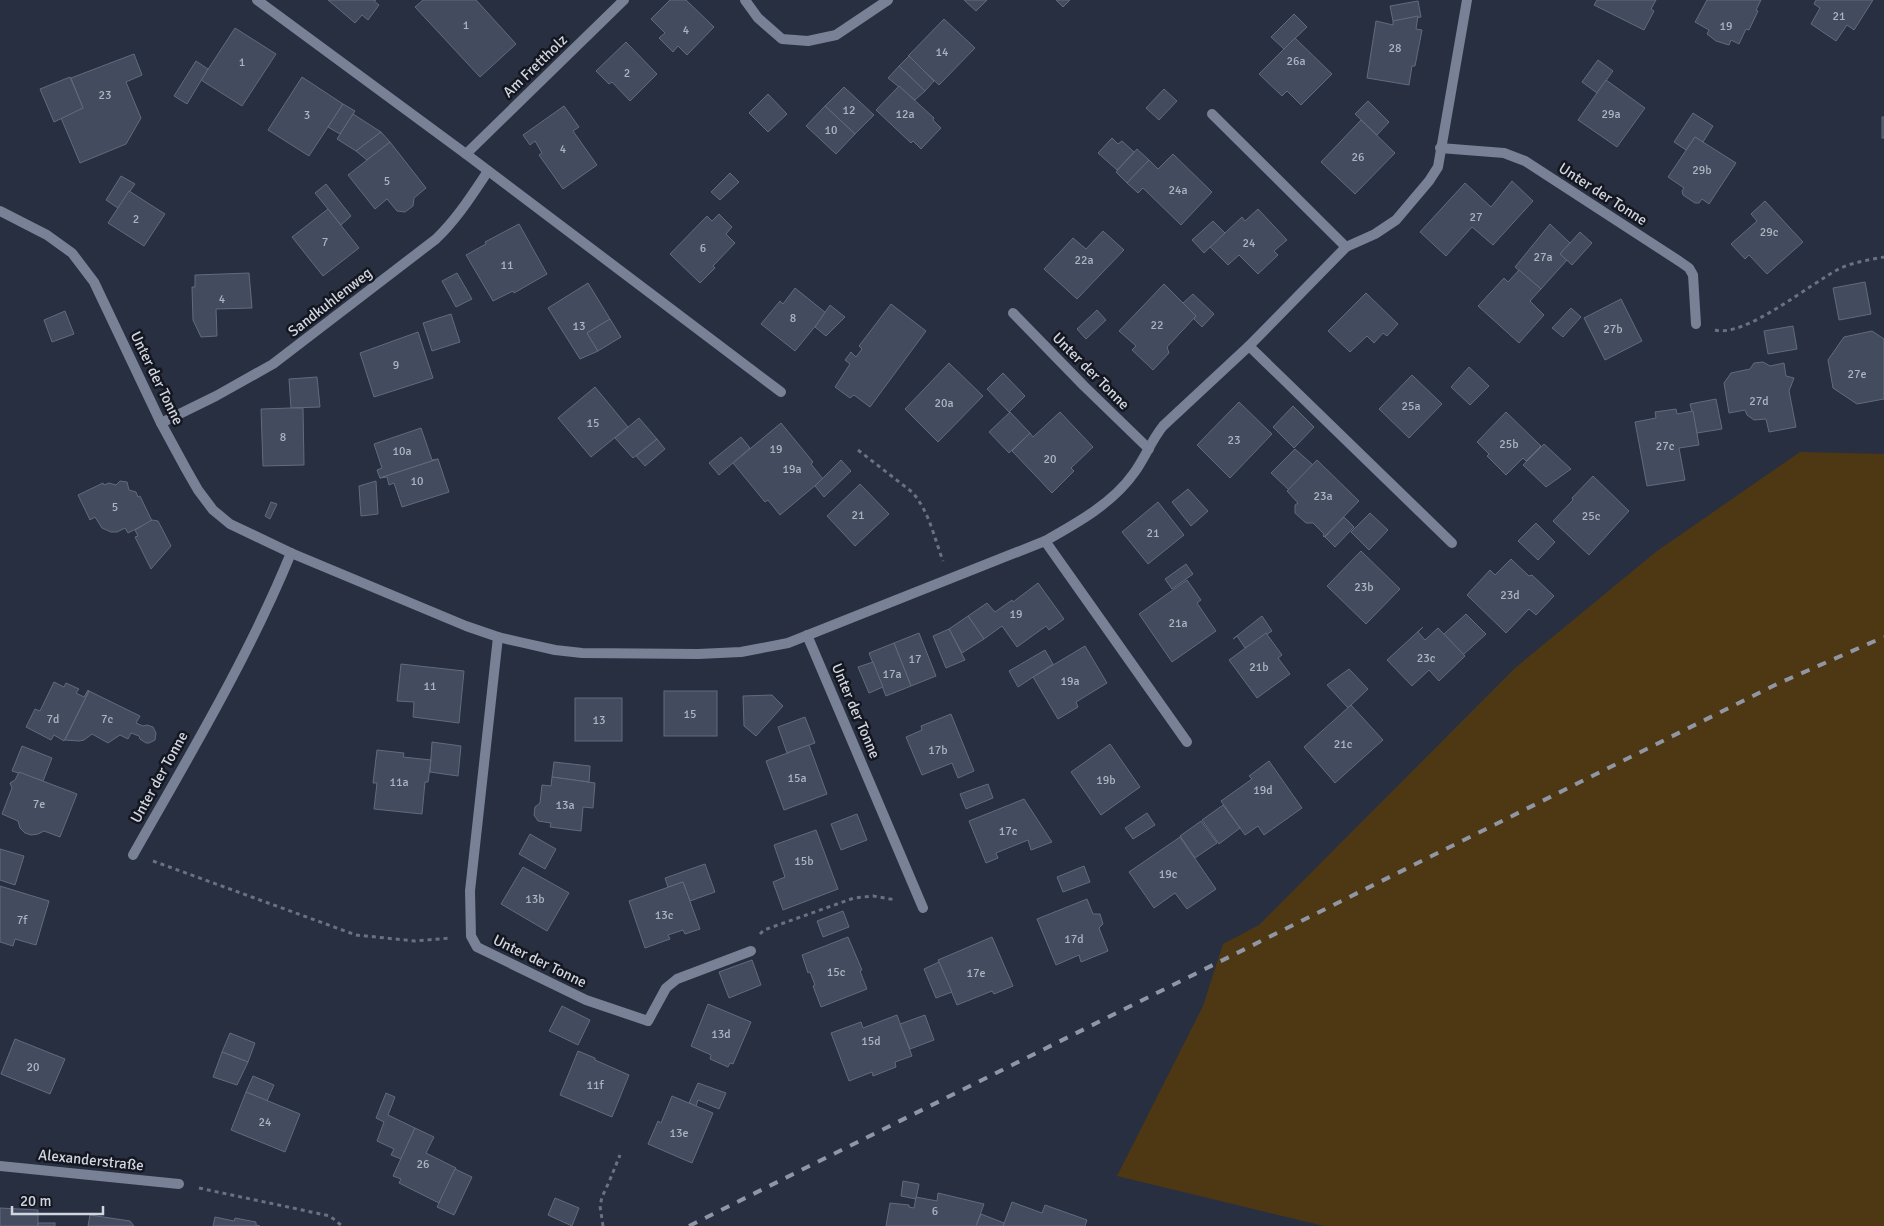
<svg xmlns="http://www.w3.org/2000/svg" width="1884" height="1226" viewBox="0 0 1884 1226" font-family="Signika,sans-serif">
<rect width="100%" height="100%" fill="#272f40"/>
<polygon fill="#4e3814" points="1800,452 1884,454 1884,1226 1324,1226 1117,1176 1203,1006 1223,944 1259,925 1515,668 1657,551"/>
<g fill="#434c5e" stroke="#626b7e">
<polygon points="328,0 376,0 374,1 379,5 368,20 362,15 355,23"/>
<polygon points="423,0 476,0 516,44 480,77 415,7"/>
<polygon points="670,0 686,0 714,27 687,55 678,46 673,52 659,38 665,33 651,19"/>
<polygon points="964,0 987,0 976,11"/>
<polygon points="1056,0 1070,0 1063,7"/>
<polygon points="1597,0 1656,0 1651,9 1654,11 1644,30 1594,5"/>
<polygon points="1707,0 1761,0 1756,10 1758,11 1749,30 1746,29 1739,44 1731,40 1729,45 1716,41 1707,34 1709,30 1695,22"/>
<polygon points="1816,0 1873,0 1854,30 1847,25 1836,41 1811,24 1820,8 1814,4"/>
<polygon points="1418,1 1421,17 1393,21 1390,6"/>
<polygon points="1294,14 1307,27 1284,49 1271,37"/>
<polygon points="1418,16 1416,29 1422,30 1415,66 1412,66 1409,85 1367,78 1376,21 1393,25 1393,21"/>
<polygon points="944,19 975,48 939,85 908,56"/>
<polygon points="235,28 276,54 242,106 201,80"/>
<polygon points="1295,38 1332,74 1301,105 1287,91 1282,96 1259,74"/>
<polygon points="626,42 657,74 630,101 612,82 609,84 596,71"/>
<polygon points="134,54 142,75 126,82 141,118 126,144 80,163 61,118 83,108 71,78"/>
<polygon points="909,56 934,81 925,91 899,66"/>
<polygon points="1598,60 1613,71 1597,93 1582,82"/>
<polygon points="196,61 208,69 187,104 174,96"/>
<polygon points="899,66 925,91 915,100 888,78"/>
<polygon points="70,77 83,108 54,122 40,89"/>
<polygon points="302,77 343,104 309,156 268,130"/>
<polygon points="1606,80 1645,108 1617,147 1578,120"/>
<polygon points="899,86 934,118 933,120 941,128 921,149 913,141 911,143 876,110"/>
<polygon points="844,87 874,115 855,134 825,106"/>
<polygon points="1164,89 1177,101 1159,120 1146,108"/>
<polygon points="768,94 787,114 768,132 749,113"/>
<polygon points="1368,101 1389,122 1377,135 1355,114"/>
<polygon points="343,104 355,111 340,134 328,127"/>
<polygon points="564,106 579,127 573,131 597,165 563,189 539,155 542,153 535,141 530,145 523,135"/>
<polygon points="825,106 855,134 836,154 806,126"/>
<polygon points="1693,113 1713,126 1703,142 1695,137 1686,150 1674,142"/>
<polygon points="353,114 381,132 356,151 337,139"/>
<rect x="1882" y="117" width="2" height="21"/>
<polygon points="1361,120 1395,153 1355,194 1321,162"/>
<polygon points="381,132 390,142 367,160 356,151"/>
<polygon points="1695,137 1736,163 1709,204 1702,199 1699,203 1695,203 1683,195 1682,191 1684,188 1668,177"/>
<polygon points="1112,138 1118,144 1122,141 1134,152 1117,170 1098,153"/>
<polygon points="390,142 426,188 414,198 413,206 405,212 397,211 387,199 375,209 348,175"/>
<polygon points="1137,149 1149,160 1127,183 1116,172"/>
<polygon points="1173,154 1212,192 1181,225 1143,188 1138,193 1127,183 1149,160 1158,169"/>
<polygon points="730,173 739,182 720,200 711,192"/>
<polygon points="121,176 135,184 118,208 106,200"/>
<polygon points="1512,181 1533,201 1493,245 1472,227 1446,256 1420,232 1465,183 1491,207"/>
<polygon points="326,184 351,216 341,225 315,193"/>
<polygon points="129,191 165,214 144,246 108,223"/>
<polygon points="1765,201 1803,242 1767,274 1749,255 1745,259 1731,244 1757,221 1751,214"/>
<polygon points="328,209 359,248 323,276 292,237"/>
<polygon points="1258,209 1287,240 1274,251 1278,255 1258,274 1239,255 1228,265 1210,247 1242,217 1245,221"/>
<polygon points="719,214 732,227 726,234 735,243 713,266 715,268 700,283 670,254 707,216 712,221"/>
<polygon points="1213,221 1225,233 1204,253 1192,240"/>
<polygon points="519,224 547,274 514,293 513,291 493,301 466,255 486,244 485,242"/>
<polygon points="1550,224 1570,243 1560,254 1567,260 1541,289 1515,267"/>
<polygon points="1103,231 1124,250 1077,299 1044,269 1073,238 1086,249"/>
<polygon points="1580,232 1592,243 1572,265 1560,254"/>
<polygon points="1519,270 1541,289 1530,301 1544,315 1519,343 1478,306 1504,278 1508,282"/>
<polygon points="249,273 252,308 216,309 217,336 201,337 193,320 192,287 195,287 195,275"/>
<polygon points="457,273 472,299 456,307 442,281"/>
<polygon points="1865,282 1871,314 1839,320 1833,288"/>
<polygon points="588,283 610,319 587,333 598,351 580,359 548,308"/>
<polygon points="1164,284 1196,316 1167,347 1169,353 1153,370 1132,350 1136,346 1119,331"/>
<polygon points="795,288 826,313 795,351 761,324 780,301 783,304"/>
<polygon points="1366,293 1398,324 1387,336 1383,333 1374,343 1367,336 1350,352 1328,331"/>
<polygon points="1193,294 1214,314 1202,327 1194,319 1196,316 1183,303"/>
<polygon points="1621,299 1642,341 1605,360 1584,318"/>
<polygon points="891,304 926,331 870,407 854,395 850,398 835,387 850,364 845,360 851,352 856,357 862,349 859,346"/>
<polygon points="830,305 845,317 826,336 815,327"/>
<polygon points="1571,308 1581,317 1563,337 1552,328"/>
<polygon points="1097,310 1106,320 1086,339 1077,329"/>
<polygon points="65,311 74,334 52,342 44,320"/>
<polygon points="451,314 460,342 432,351 423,323"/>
<polygon points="610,319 621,337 598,351 587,333"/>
<polygon points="1793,326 1797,349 1768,354 1764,331"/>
<polygon points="1872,331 1884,339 1884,399 1857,404 1833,388 1828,360 1844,337"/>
<polygon points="418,332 433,378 374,397 360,353"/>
<polygon points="1763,362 1770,366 1784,363 1786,376 1794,378 1789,391 1796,427 1769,432 1766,419 1754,420 1747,415 1745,410 1729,413 1724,383 1731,373 1750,369 1754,363"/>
<polygon points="949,363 983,396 938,442 905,409"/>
<polygon points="1469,367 1489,386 1470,405 1451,387"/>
<polygon points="1003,373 1025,396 1009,412 987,389"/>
<polygon points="1412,375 1442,404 1409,438 1379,409"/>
<polygon points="317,377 320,407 291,408 289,379"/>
<polygon points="595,387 628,427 591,457 558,418"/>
<polygon points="1716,399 1722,429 1697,433 1690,404"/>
<polygon points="1239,402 1272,434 1230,478 1197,445"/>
<polygon points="1293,406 1314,427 1294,448 1273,427"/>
<polygon points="291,408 303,408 304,465 263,466 261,409"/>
<polygon points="1676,409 1677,414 1693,411 1699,445 1679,448 1685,480 1647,486 1635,422 1656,418 1655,412"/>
<polygon points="1010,412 1030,433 1009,453 989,432"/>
<polygon points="1060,412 1093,447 1071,468 1074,471 1052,493 1012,451 1030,433 1033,437"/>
<polygon points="1506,412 1541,446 1526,461 1523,458 1506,475 1487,456 1489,454 1477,442"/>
<polygon points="639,418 657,439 633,458 615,438"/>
<polygon points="781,423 813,462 811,464 823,479 780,515 768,500 765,502 733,463"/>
<polygon points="421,428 432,460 438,459 380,478 377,470 382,468 374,444"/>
<polygon points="741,437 750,448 719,475 709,463"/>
<polygon points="657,439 665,449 645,466 636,456"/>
<polygon points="1544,444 1571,469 1546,487 1523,465"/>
<polygon points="1295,449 1313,465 1289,490 1271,473"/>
<polygon points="438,459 449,492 402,507 394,483 389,485 387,477 380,478"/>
<polygon points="841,460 851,471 824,497 815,486"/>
<polygon points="1317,460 1359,501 1324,537 1323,536 1324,534 1313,523 1306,523 1295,513 1295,505 1298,503 1287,491"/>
<polygon points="1593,476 1629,511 1589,555 1553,521 1573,500 1572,498"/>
<polygon points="120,481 127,482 129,490 136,492 138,497 140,496 152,521 128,533 125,528 117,532 111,532 102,528 95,517 90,520 78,495 103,483 104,485 109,483 116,485"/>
<polygon points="376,481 378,514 361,516 359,486"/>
<polygon points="860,484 889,514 855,546 827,516"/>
<polygon points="1188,489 1208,511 1191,526 1172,502"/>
<polygon points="271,502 277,504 270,519 265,516"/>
<polygon points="1158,502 1184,535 1148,564 1122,532"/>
<polygon points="1370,513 1388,530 1369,550 1351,532"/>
<polygon points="1344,517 1354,527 1335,547 1325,537"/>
<polygon points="152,520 158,521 171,546 151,569 135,537 138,536 135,530"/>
<polygon points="1536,523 1555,542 1538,560 1518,541"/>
<polygon points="1361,551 1400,589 1366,624 1327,586"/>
<polygon points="1511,559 1529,576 1532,575 1554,596 1536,615 1529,609 1506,633 1467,595 1490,570 1495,575"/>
<polygon points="1186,564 1193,574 1172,589 1165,579"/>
<polygon points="1187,580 1201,600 1197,603 1216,631 1172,662 1139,614"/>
<polygon points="1038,583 1064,619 1049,630 1046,626 1017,647 1002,626 984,639 968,616 987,603 995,612 1012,600 1013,602"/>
<polygon points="1466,614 1486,634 1463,655 1444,634"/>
<polygon points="968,616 984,639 962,653 949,629"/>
<polygon points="1262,616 1272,631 1245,648 1237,636 1233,639"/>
<polygon points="1423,627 1418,632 1425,640 1438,628 1465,656 1439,681 1429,670 1412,686 1387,660"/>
<polygon points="949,629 965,660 946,668 933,636"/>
<polygon points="919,633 936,676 911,686 894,643"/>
<polygon points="1266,633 1282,655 1278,658 1290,674 1257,698 1229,660"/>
<polygon points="894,643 911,686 886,696 869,653"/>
<polygon points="1085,646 1107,683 1076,702 1078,707 1058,719 1033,677"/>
<polygon points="1045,650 1053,664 1018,687 1009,671"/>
<polygon points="873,662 883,687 869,693 858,667"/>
<polygon points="401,664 464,671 459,723 413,717 414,702 397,701"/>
<polygon points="1349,669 1368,689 1348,708 1327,685"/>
<polygon points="54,682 64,687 66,683 79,689 76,693 84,697 88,690 89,691 64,741 54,735 51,740 26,727 35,709 40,711"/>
<polygon points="89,691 140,716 136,723 143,726 147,725 153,727 156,733 155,740 149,743 146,743 140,739 139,736 131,733 128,739 120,735 108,743 92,734 84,740 79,741 65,740"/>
<rect x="664" y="691" width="53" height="45"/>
<polygon points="772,695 783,706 756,736 744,726 743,696"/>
<rect x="575" y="698" width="47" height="43"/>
<polygon points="1351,705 1383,740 1335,783 1304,747"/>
<polygon points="951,714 974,771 958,778 952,763 922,775 906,737 922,730 921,726"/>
<polygon points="805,717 815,743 787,753 778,727"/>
<polygon points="432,742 461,746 458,776 430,772"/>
<polygon points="1110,744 1140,787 1101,815 1071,772"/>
<polygon points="809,745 827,794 784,810 766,761"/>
<polygon points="22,746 52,758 43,781 12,771"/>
<polygon points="377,750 404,753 403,757 431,760 428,782 425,782 422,814 374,809 377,783 373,783"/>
<polygon points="1269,761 1302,808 1264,835 1258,826 1245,835 1221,801 1252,779 1249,776"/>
<polygon points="554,762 590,766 589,782 552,777"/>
<polygon points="19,772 77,794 60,837 44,831 38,834 31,835 25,833 20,828 18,821 2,814 12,788 10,783 15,780"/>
<polygon points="552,777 595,783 593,808 583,807 581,831 550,827 551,823 538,821 534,815 535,807 540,803 542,785 551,786"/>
<polygon points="988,784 993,798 966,809 960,794"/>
<polygon points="1024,799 1052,842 1031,850 1028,840 996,853 998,858 986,863 969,821"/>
<polygon points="1223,805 1240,828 1219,844 1202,820"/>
<polygon points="1147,813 1155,825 1133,839 1125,828"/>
<polygon points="857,814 867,840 841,850 831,824"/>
<polygon points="1201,821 1217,843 1195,858 1180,836"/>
<polygon points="816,830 838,889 783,910 773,882 785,877 774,845"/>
<polygon points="530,834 556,849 545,869 519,854"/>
<polygon points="1180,837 1216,889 1187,909 1175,893 1154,908 1129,872"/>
<polygon points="0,849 24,856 15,885 0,880"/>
<polygon points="705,864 715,892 690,901 683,882 668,887 665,878"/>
<polygon points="1084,866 1090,882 1063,892 1057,877"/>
<polygon points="523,867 569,893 547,931 501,904"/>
<polygon points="683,882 700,929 685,934 683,930 668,935 670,939 645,948 629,901"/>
<polygon points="0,886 49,901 36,945 15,939 13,946 0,942"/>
<polygon points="1087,899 1093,914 1100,914 1103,924 1099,928 1108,951 1081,962 1079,955 1056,965 1037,919"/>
<polygon points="843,911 849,927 823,937 817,921"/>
<polygon points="848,937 862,970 860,971 867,989 821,1007 813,986 815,985 810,972 808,973 802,955"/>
<polygon points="992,937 1013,986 994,994 992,991 957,1005 938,960"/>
<polygon points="752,960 761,985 729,998 719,972"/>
<polygon points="939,962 952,992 936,998 924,969"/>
<polygon points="708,1004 751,1022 733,1064 730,1063 728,1067 710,1059 711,1055 691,1046"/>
<polygon points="562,1006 590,1020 578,1045 549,1031"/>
<polygon points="897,1015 912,1056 895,1062 896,1067 873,1076 872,1072 849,1081 831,1033 861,1022 863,1028"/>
<polygon points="925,1015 934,1040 910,1049 900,1024"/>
<polygon points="230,1033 255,1043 248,1062 222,1052"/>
<polygon points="15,1039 65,1059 50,1094 1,1074"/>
<polygon points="578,1051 595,1058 595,1060 629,1075 612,1117 560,1095"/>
<polygon points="222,1052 248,1062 237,1085 213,1077"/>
<polygon points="253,1076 274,1085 267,1101 246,1092"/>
<polygon points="698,1083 726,1093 719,1109 698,1100 696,1106 689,1103"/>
<polygon points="246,1092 300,1114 285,1152 231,1130"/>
<polygon points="386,1093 395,1097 388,1115 415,1128 401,1159 391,1155 394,1149 377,1141 384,1122 376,1118"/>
<polygon points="672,1096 713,1113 692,1163 648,1144 658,1121 661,1123"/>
<polygon points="415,1128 434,1137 426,1153 456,1168 439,1203 399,1183 401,1179 393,1176"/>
<polygon points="455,1169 472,1177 454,1215 437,1207"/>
<polygon points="903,1181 919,1184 916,1199 901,1196"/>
<polygon points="938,1193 984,1204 976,1226 886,1226 890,1203 909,1205 909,1207 914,1208 916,1197 937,1201"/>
<polygon points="555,1198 579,1208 572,1226 548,1215"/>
<polygon points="1012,1202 1042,1213 1045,1205 1087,1220 1085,1226 1003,1226"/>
<polygon points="0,1208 38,1210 38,1226 0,1226"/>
<polygon points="981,1214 1004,1223 1003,1226 976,1226"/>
<polygon points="90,1215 130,1221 134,1226 88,1226"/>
<polygon points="215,1217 234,1221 235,1218 256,1222 256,1225 260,1226 213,1226"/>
<rect x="38" y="1223" width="17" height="3"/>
</g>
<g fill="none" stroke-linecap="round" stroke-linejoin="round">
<g stroke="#6a7180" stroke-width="3" stroke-dasharray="4 4" stroke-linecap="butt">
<path d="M 1715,330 C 1745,338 1811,283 1839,269 C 1853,262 1869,260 1884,257"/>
<path d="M 858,450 L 912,492 C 929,511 934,537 943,561"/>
<polyline points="153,861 356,935 415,941 451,938"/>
<polyline points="760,934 764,930 854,898 873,896 896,900"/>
<polyline points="199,1188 330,1216 342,1226"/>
<polyline points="603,1226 600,1206 602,1197 609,1182 620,1155"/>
</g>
<g stroke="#788195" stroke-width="10">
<polyline points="257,0 466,154 781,392"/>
<polyline points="745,0 758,18 782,39 808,41 836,35 888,0"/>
<polyline points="1212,114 1346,247"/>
<polyline points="1440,148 1504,153 1525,161 1679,261 1689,268 1693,275 1696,324"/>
<polyline points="466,154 624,0"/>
<path d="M 0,211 L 47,235 L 72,253 L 94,282 L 161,423 L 186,469 L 198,490 L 213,510 L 230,524 L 291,553 L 466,626 L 498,637 L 524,643 L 555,650 L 582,653 L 698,654 L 741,652 L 788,643 L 1045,541 C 1077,523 1113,503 1134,473 C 1145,458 1151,441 1163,426 L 1249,346 L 1346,247 L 1375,234 L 1396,220 L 1429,181 L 1438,167 L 1467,0"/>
<polyline points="1013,313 1084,386 1149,449"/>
<polyline points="1249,346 1452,543"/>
<path d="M 161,423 L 216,396 L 273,364 L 436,239 C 457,219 472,195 488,171"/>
<polyline points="1045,541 1187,742"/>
<polyline points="807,635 923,908"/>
<polyline points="498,637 470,891 471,936 477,947 586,1000 648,1021 666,988 677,979 751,951"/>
<path d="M 133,855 C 189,756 248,658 291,553"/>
<polyline points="0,1166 179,1184"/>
</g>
<polyline stroke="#9096a4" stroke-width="4" stroke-dasharray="9 9" stroke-linecap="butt" points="689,1226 1777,684 1884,637"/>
</g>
<g text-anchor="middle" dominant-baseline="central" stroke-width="5" stroke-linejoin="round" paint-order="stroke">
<g font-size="12" fill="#adb3c0">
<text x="1839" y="16">21</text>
<text x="466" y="25">1</text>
<text x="1726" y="26">19</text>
<text x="686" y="30">4</text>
<text x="1395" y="48">28</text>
<text x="942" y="52">14</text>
<text x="1296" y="61">26a</text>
<text x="242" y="62">1</text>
<text x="627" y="73">2</text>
<text x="105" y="95">23</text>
<text x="849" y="110">12</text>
<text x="905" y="114">12a</text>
<text x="1611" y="114">29a</text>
<text x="307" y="115">3</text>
<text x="831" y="130">10</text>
<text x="563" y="149">4</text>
<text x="1358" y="157">26</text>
<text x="1702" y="170">29b</text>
<text x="387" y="181">5</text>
<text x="1178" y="190">24a</text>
<text x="1476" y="217">27</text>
<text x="136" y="219">2</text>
<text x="1769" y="232">29c</text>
<text x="325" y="242">7</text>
<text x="1249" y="243">24</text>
<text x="703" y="248">6</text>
<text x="1543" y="257">27a</text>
<text x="1084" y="260">22a</text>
<text x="507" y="265">11</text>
<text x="222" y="299">4</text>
<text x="793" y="318">8</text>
<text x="1157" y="325">22</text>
<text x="579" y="326">13</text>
<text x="1613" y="329">27b</text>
<text x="396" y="365">9</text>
<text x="1857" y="374">27e</text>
<text x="1759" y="401">27d</text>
<text x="944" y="403">20a</text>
<text x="1411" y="406">25a</text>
<text x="593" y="423">15</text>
<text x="283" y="437">8</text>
<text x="1234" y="440">23</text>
<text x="1509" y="444">25b</text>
<text x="1665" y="446">27c</text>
<text x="776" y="449">19</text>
<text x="402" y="451">10a</text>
<text x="1050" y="459">20</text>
<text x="792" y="469">19a</text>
<text x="417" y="481">10</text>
<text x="1323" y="496">23a</text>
<text x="115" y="507">5</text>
<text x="858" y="515">21</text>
<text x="1591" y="516">25c</text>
<text x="1153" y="533">21</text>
<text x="1364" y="587">23b</text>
<text x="1510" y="595">23d</text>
<text x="1016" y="614">19</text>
<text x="1178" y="623">21a</text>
<text x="1426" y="658">23c</text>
<text x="915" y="659">17</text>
<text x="1259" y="667">21b</text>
<text x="892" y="674">17a</text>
<text x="1070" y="681">19a</text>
<text x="430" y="686">11</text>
<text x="690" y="714">15</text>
<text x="53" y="719">7d</text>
<text x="107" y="719">7c</text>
<text x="599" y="720">13</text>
<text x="1343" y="744">21c</text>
<text x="938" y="750">17b</text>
<text x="797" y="778">15a</text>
<text x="1106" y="780">19b</text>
<text x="399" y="782">11a</text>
<text x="1263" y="790">19d</text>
<text x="39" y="804">7e</text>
<text x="565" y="805">13a</text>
<text x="1008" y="831">17c</text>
<text x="804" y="861">15b</text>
<text x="1168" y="874">19c</text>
<text x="535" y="899">13b</text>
<text x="664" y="915">13c</text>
<text x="22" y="920">7f</text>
<text x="1074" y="939">17d</text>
<text x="836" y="972">15c</text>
<text x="976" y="973">17e</text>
<text x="721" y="1034">13d</text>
<text x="871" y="1041">15d</text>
<text x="33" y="1067">20</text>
<text x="595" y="1085">11f</text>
<text x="265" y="1122">24</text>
<text x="679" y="1133">13e</text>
<text x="423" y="1164">26</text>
<text x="935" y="1211">6</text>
</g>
<g font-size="15" fill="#d0d5e0" stroke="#14171f">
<text transform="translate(535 66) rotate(-44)">Am Frettholz</text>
<text transform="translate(1603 194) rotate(33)">Unter der Tonne</text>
<text transform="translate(330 302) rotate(-38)">Sandkuhlenweg</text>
<text transform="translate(1091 371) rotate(45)">Unter der Tonne</text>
<text transform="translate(157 378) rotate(64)">Unter der Tonne</text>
<text transform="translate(856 711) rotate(67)">Unter der Tonne</text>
<text transform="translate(159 777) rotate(-61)">Unter der Tonne</text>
<text transform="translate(540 961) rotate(26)">Unter der Tonne</text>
<text transform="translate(91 1160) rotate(6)">Alexanderstraße</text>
</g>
</g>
<path d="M12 1206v8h91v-8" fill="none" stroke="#d0d5e0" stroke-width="2.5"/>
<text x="20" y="1206" font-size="15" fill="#d0d5e0" stroke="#14171f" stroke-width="4" paint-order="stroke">20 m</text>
</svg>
